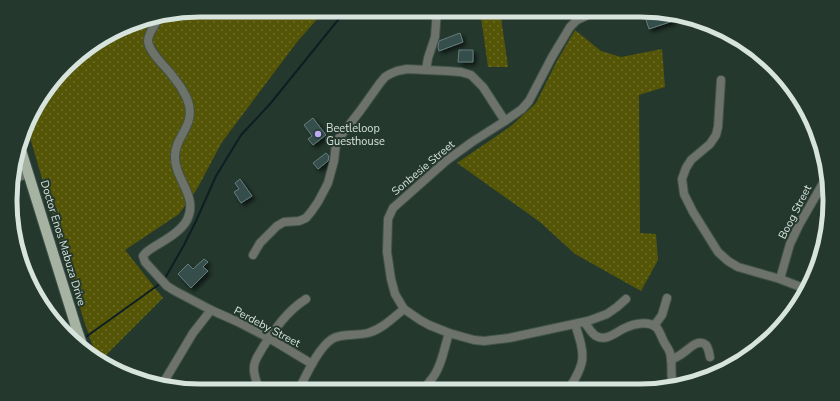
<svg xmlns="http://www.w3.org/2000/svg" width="840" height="401" viewBox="0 0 840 401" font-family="'Nunito Sans',sans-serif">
<defs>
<pattern id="grass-dots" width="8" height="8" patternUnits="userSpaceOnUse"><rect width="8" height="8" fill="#545506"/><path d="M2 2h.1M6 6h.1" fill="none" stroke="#6c6d2a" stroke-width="1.8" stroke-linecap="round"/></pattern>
<filter id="shadow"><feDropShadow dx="3" dy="3" stdDeviation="2" flood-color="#0009"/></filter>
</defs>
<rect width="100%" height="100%" fill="#24382e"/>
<g fill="url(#grass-dots)">
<polygon points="201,10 325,10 297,42 222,142 197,189 179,214 125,250 163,298 102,359 96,355 84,321 31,141 28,126 36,105 84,50 139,20"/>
<polygon points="480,10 500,10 508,67 488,67"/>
<polygon points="575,30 601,51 621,57 662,49 665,87 639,95 640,233 656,234 658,260 641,291 575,254 540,222 457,163 511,126 536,103 557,61"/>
</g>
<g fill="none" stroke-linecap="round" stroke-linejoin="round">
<g stroke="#0e1e23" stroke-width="2">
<polyline points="164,280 184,245 196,221 216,176 241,135 270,104 346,10"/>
<polyline points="83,339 161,283"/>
</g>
</g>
<g fill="#354d4c" stroke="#637d7b" filter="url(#shadow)">
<polygon points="643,11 671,16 673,21 649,29"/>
<polygon points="460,33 463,42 439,51 438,47 439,41"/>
<polygon points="459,50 473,50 473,62 458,62"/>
<polygon points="313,118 326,135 313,145 308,139 312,136 304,125"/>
<polygon points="326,153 329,156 328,161 318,169 313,163"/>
<polygon points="240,179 252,196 241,203 234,192 239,189 235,183"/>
<polygon points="204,259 208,262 203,267 208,271 191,288 178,274 188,264 193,269"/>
</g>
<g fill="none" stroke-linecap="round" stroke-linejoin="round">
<g stroke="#41534a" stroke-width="10">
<g id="minor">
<polyline points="603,10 590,14 577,20 570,27 552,57 529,101 522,109 505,121 472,142 446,161 393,208 388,219 387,252 391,279 395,294 404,309 420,320 429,325 449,333 474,340 484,341 509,338 588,321 607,314 617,307 626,299"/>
<path d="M 159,17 C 156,25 148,32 148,41 C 149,52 164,65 171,74 C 178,83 186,93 189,105 C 194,127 175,137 175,156 C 174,179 199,196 187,220 C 181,231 167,239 157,245 C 152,248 146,251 143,256 L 145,262 L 167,286 L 175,291 L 211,310 L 238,322 L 269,338 L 312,364"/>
<polyline points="426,70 428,58 435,37 437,10"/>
<polyline points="721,80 718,127 716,135 710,144 691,160 686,168 682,179 684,194 693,212 718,252 728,261 738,267 780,279 806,289"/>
<polyline points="13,178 29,174"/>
<polyline points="253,255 260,243 277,226 284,222 299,221 306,218 311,212 318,202 328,183 334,161 336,144 339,138 360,111 380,83 385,77 390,74 397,71 407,69 448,71 461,72 471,75 483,87 505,121"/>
<polyline points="780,279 790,244 799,225 826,178"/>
<path d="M 584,322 C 588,326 591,333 596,336 C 606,342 616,332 625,328 C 633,324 649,320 657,328 C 660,332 662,338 664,342 C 666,346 669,349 670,353 C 673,364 670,376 673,387"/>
<polyline points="654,326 662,315 667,298"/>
<path d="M 671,360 C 675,358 679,356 683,353 C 689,349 698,338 706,345 C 709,349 709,353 710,357"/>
<polyline points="164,384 165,380 193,333 211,310"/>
<path d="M 421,390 C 424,387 428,385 430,381 C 441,369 444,349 449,333"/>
<path d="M 568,390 C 587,362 585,355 575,324"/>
<path d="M 260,391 C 257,383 253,375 254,367 C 254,360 260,353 263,347 C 275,329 287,311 306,299"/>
<path d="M 298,391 C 306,376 318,348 332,339 C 341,333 357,336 368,333 C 382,329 393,318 404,309"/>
</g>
</g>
<g stroke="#41534a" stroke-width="12">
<polyline id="major" points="20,147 77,330 83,347"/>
</g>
<use href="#minor" stroke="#6d736b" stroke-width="8"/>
<use href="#major" stroke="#a6b2a2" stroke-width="10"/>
</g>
<circle fill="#bea9f4" stroke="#24382e" stroke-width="1.5" cx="318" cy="134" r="4"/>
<g text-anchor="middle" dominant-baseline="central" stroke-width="4" stroke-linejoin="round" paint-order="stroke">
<g font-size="11" fill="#d7e3dd" stroke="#24382e" text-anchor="start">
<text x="326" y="128">Beetleloop<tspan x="326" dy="13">Guesthouse</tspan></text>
</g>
<g font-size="11" fill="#d7e3dd" stroke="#24382e">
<text transform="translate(423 168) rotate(-40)">Sonbesie Street</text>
<text transform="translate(795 212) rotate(-63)">Boog Street</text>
<text transform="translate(63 243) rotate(73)">Doctor Enos Mabuza Drive</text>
<text transform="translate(267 327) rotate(28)">Perdeby Street</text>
</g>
</g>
<path d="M0 0H840V401H0ZM200 17H640A183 183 0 0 1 823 200V201A183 183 0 0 1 640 384H200A183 183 0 0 1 17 201V200A183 183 0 0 1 200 17Z" fill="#24382e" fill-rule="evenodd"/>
<path fill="none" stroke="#d7e3dd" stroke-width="5" d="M200 17H640A183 183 0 0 1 823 200V201A183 183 0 0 1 640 384H200A183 183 0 0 1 17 201V200A183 183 0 0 1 200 17Z"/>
</svg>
